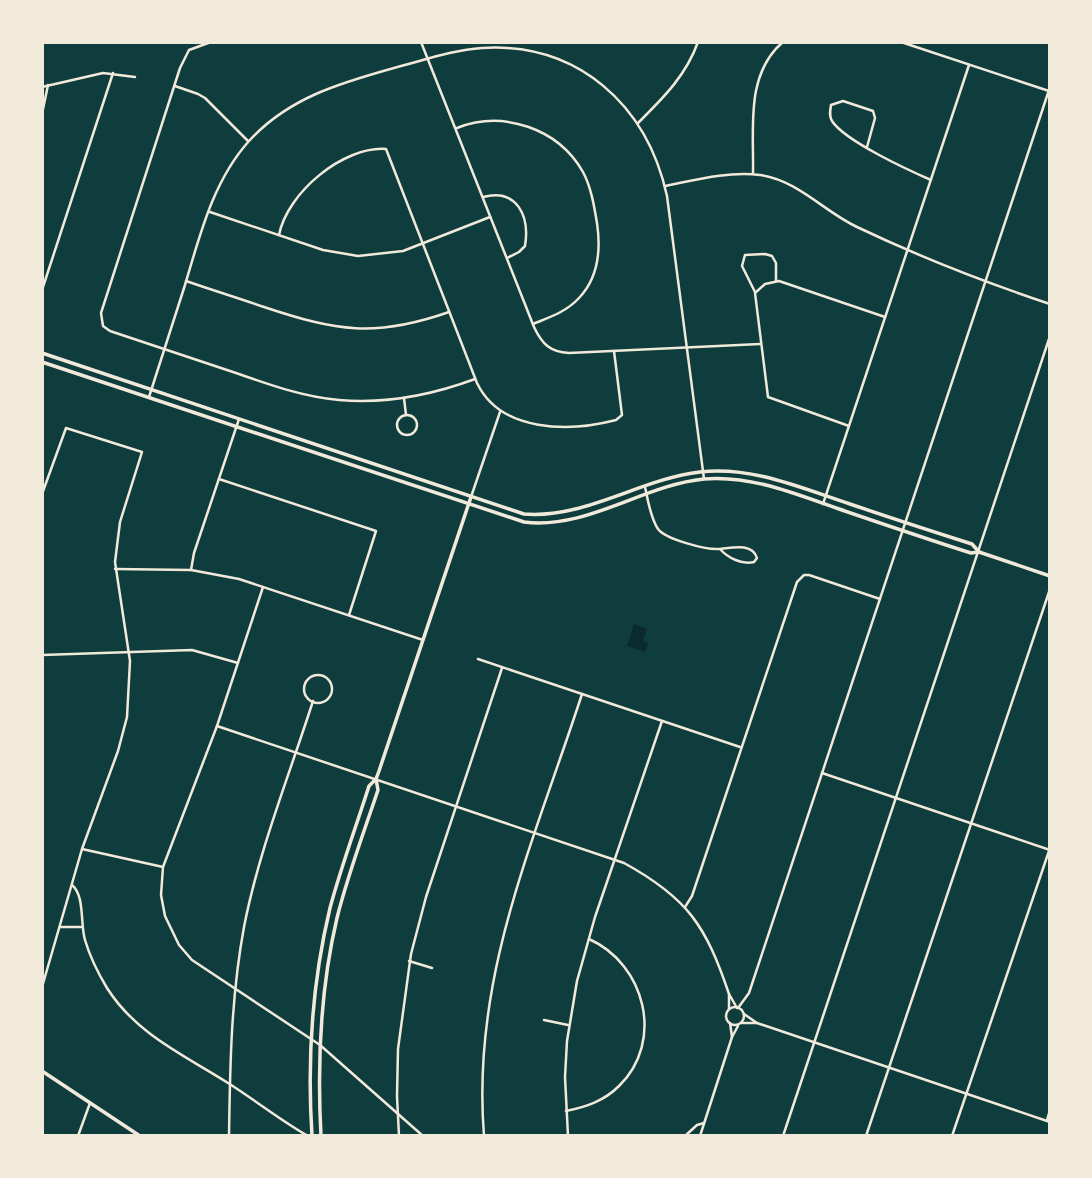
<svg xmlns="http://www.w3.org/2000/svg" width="1092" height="1178" viewBox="0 0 1092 1178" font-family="'Public Sans',sans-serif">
<rect width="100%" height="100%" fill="#0f3d3e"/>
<polygon fill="#0a2a2b" points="634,624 647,629 643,641 648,643 645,652 627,646"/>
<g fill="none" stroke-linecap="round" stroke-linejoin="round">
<g stroke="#f1e9da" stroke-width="2.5">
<path d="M 211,42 L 189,50 L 180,68 L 101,313 L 103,326 L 110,331 C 152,345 194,359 236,373 C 270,385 304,397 339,400 C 386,404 432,395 475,379"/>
<path d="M 421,42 L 534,327 C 542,344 550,352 569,353 L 760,344"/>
<polyline points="901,42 1049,91"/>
<polyline points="175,86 198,94 205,98 248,141"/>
<polyline points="42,87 103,73 135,77"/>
<polyline points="42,114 48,85"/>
<path d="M 638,123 C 662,99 686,76 698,42"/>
<path d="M 457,128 C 503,110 558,128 583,172 C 591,187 594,205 597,223 C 601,250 599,277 579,298 C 566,312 550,317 533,324"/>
<path d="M 867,147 L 875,118 L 873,111 L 843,101 L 831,105 C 830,111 829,116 832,121 C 845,141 908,170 931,180"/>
<path d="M 753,173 C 754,129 745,74 783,42"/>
<path d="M 665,186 C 695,180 728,171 760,175 C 799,181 823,211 857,227 C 920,257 984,282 1050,304"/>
<path d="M 483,197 C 517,188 530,216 525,246 L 519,252 L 507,258"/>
<polyline points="210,212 323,250 358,256 403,251 490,217"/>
<path d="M 279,235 C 287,193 343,146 386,149 L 477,383 C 501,433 570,432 616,420 L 622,415 L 614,351"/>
<path d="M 186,281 C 212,290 238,298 264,307 C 336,331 375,338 449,312"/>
<polyline points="42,290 113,73"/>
<polyline points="755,292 742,266 745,255 765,254 772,256 776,263 776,281"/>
<path d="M 149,397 C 161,360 173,323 185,285 C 200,235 213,181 249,141 C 288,98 340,83 394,68 C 422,61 452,50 482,48 C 578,42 647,105 667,196 L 704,479"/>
<polyline points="404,398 406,415"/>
<circle cx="407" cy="425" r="10"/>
<polyline points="849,426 768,397 755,293 765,284 779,281 885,317"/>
<polyline points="219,479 376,531 349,615"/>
<path d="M 645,487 C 648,500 650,517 658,529 C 665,539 706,550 719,549 C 731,548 752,542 757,558 L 754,562 C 742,565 728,558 720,549"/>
<polyline points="42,494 66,428 142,452 120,522 115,562 130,661 127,717 118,751 82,849 42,987"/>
<polyline points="471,497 500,412"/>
<polyline points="823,504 969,65"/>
<polyline points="115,569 191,570 239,579 423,640"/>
<polyline points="191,570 194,553 239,419"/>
<polyline points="263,587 217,726 163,867 161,895 165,916 179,945 192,960 320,1045 423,1136"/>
<polyline points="42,655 192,650 238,663"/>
<polyline points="478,659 740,747"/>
<circle cx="318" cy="689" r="14"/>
<path d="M 217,726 L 624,863 C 688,898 706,926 729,994"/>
<polyline points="822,773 1050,850"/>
<polyline points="82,849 163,867"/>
<path d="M 72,885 C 85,896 80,923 85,940 C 90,957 98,973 107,988 C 136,1034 184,1055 228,1083 C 255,1100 280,1120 308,1136"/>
<polyline points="685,907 692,896 797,582 804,575 809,575 880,599"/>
<polyline points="60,927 81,927"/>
<polyline points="409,961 432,968"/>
<circle cx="735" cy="1016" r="9"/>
<polyline points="738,1008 749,993 1050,87"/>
<polyline points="729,1009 729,994 737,1008"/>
<polyline points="544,1020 568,1025"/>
<polyline points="730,1023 732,1037 738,1026"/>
<polyline points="741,1023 757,1023 744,1014"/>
<polyline points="757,1023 1050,1122"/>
<path d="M 566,1111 C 586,1107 604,1101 619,1086 C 665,1041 645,964 589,939"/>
<polyline points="1047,1120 1050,1110"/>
<polyline points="78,1136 90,1103"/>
<path d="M 229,1136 C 230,1066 231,997 244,927 C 259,850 289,776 313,701"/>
<polyline points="399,1136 397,1096 398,1049 411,954 426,897 502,668"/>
<path d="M 484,1136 C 471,977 534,842 582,694"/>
<polyline points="568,1136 565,1077 567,1041 577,981 595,917 662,721"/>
<polyline points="685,1136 697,1125 704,1123"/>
<polyline points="700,1136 732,1037"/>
<polyline points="783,1136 1050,336"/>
<polyline points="866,1136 1050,589"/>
<polyline points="952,1136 1050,848"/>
</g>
<g stroke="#f1e9da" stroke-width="3.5">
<path d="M 312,1136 C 307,1059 312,983 330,908 C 341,867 356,827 369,786 L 376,779 L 379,771 L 471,497"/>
<path d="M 321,1136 C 317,1062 320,990 337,918 C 348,874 364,832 378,790 L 376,779"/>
</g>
<g stroke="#f1e9da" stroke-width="3.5">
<path d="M 42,353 L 524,514 C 585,519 640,479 700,472 C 752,466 801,488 850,504 C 891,518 931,531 972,544 L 979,552"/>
<path d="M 42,362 L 524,522 C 587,530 643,485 704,479 C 751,475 796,494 839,509 C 883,524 927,539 971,553 L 979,552 L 1050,576"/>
<polyline points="42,1071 140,1136"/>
</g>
</g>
<rect width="1092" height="1178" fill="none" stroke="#f1e9da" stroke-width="88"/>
</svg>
